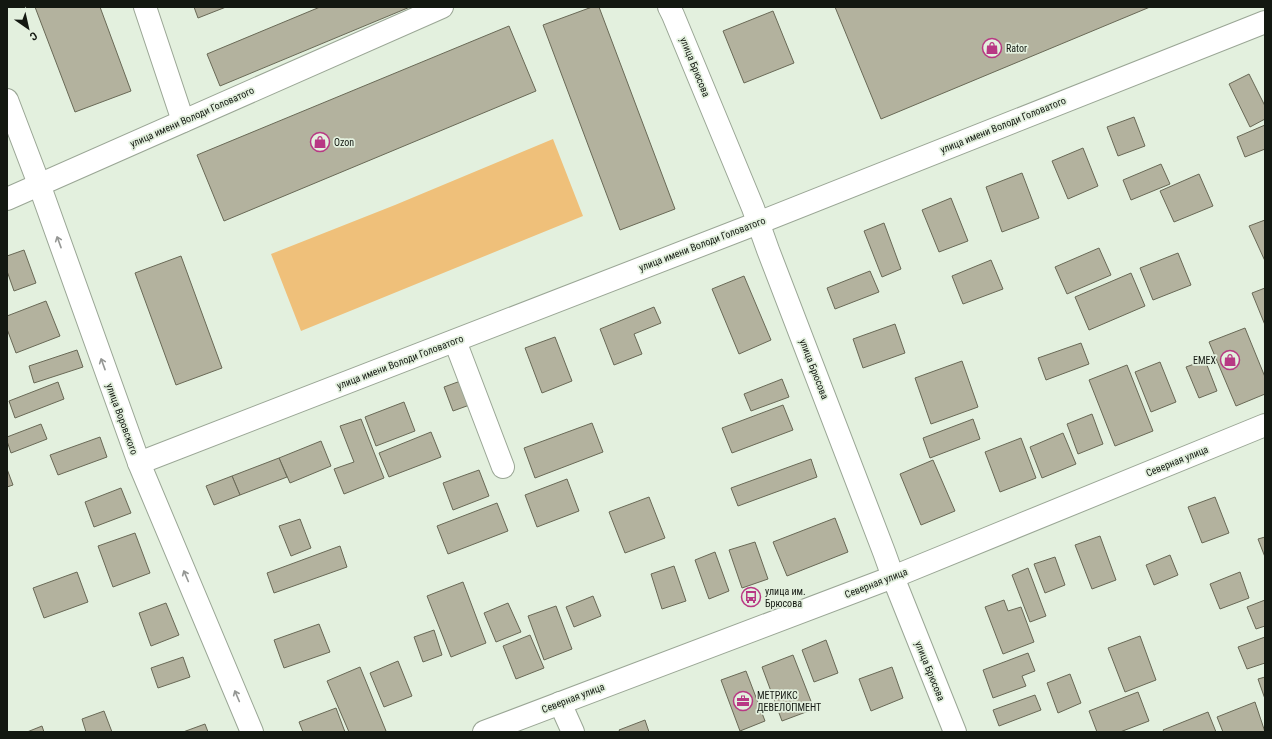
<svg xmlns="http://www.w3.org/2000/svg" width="1272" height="739" viewBox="0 0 1272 739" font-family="'Roboto Condensed',sans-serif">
<rect width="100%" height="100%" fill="#e3f0de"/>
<polygon fill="#efc07a" points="553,139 583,216 301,331 271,254 395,205"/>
<g fill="#b3b29e" stroke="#696956">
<polygon points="35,7 100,7 131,91 75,112"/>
<polygon points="194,7 226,7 198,18"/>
<polygon points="320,7 410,7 220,86 207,54"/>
<polygon points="592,7 599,7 675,209 620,230 543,25"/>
<polygon points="835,7 1150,7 881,119"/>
<polygon points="773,11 794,63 744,83 723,31"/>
<polygon points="509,26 536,91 224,221 197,155"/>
<polygon points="1249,74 1265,106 1265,119 1250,127 1229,84"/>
<polygon points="1134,117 1145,146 1118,156 1107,127"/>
<polygon points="1265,125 1265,149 1245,157 1237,137"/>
<polygon points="1083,148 1098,186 1068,199 1052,161"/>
<polygon points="1161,164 1170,184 1131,200 1123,180"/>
<polygon points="1022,173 1039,218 1002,232 986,187"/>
<polygon points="1199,174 1213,206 1174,222 1160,191"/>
<polygon points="951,198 968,241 939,252 922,210"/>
<polygon points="1265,220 1265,261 1249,226"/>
<polygon points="884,223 901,269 882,277 864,231"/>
<polygon points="1099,248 1111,275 1067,294 1055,267"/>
<polygon points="24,250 36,283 14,291 7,271 7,256"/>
<polygon points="1178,253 1191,285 1153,300 1140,268"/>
<polygon points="181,256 222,368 176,385 135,273"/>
<polygon points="991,260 1003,289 963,304 952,276"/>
<polygon points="870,271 879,292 835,309 827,288"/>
<polygon points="1131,273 1145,306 1089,330 1075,297"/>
<polygon points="744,276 771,340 739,354 712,289"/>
<polygon points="1265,288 1265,325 1252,293"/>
<polygon points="46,301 60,336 16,353 7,329 7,316"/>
<polygon points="654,307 661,323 634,334 642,354 614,365 600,329"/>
<polygon points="895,324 905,353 863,368 853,339"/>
<polygon points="1245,328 1265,377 1265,394 1236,406 1209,342"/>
<polygon points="555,337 572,381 542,393 525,348"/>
<polygon points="1081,343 1089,364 1046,380 1038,358"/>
<polygon points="77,350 83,367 34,383 29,366"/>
<polygon points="1205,360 1217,391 1199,398 1186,367"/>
<polygon points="962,361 978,407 931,424 915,378"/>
<polygon points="1160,362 1176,402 1151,412 1135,372"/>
<polygon points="1127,365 1153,431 1115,446 1089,380"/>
<polygon points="466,379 475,403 453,411 444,387"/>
<polygon points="782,379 789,397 751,411 744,394"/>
<polygon points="58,382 64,399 15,418 9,401"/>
<polygon points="404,402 415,431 376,446 365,417"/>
<polygon points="783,405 793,430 732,453 722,428"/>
<polygon points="1092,414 1103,444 1078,454 1067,424"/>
<polygon points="361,419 384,478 344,494 334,469 354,462 340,426"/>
<polygon points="973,419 980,439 930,458 923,438"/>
<polygon points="592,423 603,452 535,478 524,448"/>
<polygon points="41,424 47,439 11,453 7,441 7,437"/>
<polygon points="431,432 441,457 389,477 379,453"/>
<polygon points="1063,433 1076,464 1042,478 1030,447"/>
<polygon points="100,437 107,457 58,475 50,455"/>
<polygon points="1021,438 1036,478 1000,492 985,452"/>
<polygon points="321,441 331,466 290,483 279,458"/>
<polygon points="279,458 287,477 240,495 232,476"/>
<polygon points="811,459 817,477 738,506 731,488"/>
<polygon points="933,460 955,511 921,525 900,474"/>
<polygon points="7,469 13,485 7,487"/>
<polygon points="479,470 489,496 453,510 443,483"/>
<polygon points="232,476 240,495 214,505 206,486"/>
<polygon points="567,479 579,511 537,527 525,495"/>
<polygon points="121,488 131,513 94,527 85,502"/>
<polygon points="649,497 665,538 625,553 609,512"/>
<polygon points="1215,497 1229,533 1202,543 1188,507"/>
<polygon points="497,503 508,531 448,554 437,526"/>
<polygon points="835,518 848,552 787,576 773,542"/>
<polygon points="300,519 311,548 291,556 279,526"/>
<polygon points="135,533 150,573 113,587 98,546"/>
<polygon points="1100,536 1116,580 1092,589 1075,545"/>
<polygon points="1265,537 1265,557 1258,539"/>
<polygon points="755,542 768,579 742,588 729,550"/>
<polygon points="340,546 347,567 274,593 267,573"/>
<polygon points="715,552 729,591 709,599 695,560"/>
<polygon points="1170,555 1178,575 1154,585 1146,565"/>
<polygon points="1055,557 1065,585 1045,593 1034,564"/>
<polygon points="674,566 686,601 662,609 651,574"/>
<polygon points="1028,568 1046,616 1030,622 1012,575"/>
<polygon points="77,572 88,602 44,618 33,588"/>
<polygon points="1240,572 1249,598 1220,609 1210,584"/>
<polygon points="463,582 486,643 451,657 427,596"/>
<polygon points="593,596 601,616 574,627 566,607"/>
<polygon points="1004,600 1008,611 1021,607 1034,642 1003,654 985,607"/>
<polygon points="1265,600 1265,626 1256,629 1247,607"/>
<polygon points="166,603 179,635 151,646 139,613"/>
<polygon points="508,603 521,632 496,642 484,613"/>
<polygon points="556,606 572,649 544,660 528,616"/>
<polygon points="319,624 330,652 284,668 274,640"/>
<polygon points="434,630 442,655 423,662 414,637"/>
<polygon points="530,635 544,668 516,679 503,646"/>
<polygon points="1140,636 1156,680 1125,692 1108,648"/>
<polygon points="1265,637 1265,663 1247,669 1238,647"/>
<polygon points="826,640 838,673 814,682 802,650"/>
<polygon points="1028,653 1035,671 1022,676 1026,686 993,698 983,670"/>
<polygon points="793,655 814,709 782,721 762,667"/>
<polygon points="183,657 190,677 158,688 151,668"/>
<polygon points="398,661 412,696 384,707 370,673"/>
<polygon points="360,667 386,731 383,732 349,732 327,681"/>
<polygon points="892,667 903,698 871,711 859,679"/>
<polygon points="746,671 765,721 740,731 721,680"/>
<polygon points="1070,674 1081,703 1058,713 1047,683"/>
<polygon points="1265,677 1265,699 1258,679"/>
<polygon points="1138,692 1149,721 1120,732 1097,732 1089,711"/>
<polygon points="1035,695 1041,710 999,726 993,710"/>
<polygon points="1255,702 1265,732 1223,732 1217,717"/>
<polygon points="336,708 345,732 303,732 299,722"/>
<polygon points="104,711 112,732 86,732 82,719"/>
<polygon points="1208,712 1216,732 1164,732 1163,730"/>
<polygon points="645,720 649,732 620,732 619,730"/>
<polygon points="205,724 208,732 183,732"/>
<polygon points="42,726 44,732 27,732"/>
</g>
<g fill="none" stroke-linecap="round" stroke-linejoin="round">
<g stroke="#9aa695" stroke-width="24">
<g id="minor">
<polyline points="145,7 183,121"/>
<polyline points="669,7 673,15 753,208 768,250 884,552 893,577 955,732"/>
<polyline points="7,100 39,184 139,463 252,732"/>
<polyline points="7,199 442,7"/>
<polyline points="455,341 503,467"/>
<polyline points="139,463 758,223 1265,22"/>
<polyline points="560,703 573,732"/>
</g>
</g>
<g stroke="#9aa695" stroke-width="24">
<polyline id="major" points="484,732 893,577 1265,425"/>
</g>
<use href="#minor" stroke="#fff" stroke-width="22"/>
<use href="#major" stroke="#fff" stroke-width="22"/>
</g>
<defs><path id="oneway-shaft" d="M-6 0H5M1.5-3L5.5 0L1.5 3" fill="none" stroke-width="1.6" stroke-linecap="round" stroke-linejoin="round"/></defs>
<g stroke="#959794">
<use href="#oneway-shaft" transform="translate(59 242) rotate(-110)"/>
<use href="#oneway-shaft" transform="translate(103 364) rotate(-110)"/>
<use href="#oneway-shaft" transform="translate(186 576) rotate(-113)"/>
<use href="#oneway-shaft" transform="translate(237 696) rotate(-113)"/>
</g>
<defs>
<g id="shop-ring" transform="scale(1)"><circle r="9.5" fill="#e3f0de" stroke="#b83884" stroke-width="1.5"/><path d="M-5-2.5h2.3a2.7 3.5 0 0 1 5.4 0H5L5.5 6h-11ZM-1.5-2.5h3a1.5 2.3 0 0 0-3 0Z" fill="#b83884"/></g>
<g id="bus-ring" transform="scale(1)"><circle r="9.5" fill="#e3f0de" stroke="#b83884" stroke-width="1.5"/><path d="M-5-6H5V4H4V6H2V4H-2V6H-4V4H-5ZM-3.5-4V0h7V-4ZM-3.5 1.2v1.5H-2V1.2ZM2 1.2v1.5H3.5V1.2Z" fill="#b83884"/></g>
<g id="office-ring" transform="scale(1)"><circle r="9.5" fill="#e3f0de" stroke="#b83884" stroke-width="1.5"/><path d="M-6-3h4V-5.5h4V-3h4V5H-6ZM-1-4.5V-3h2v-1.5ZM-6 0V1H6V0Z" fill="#b83884"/></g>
</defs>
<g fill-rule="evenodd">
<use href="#shop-ring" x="992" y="48"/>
<use href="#shop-ring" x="320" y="142"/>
<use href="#shop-ring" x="1230" y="360"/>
<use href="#bus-ring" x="751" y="597"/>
<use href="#office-ring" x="743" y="701"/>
</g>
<g text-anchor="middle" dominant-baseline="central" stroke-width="3.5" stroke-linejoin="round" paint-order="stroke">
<g font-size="10" fill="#131811" stroke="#e3f0de" text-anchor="start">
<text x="1006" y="48">Rator</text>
<text x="334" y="142">Ozon</text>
<text x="1216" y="360" text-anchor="end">EMEX</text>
<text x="765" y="591">улица им.<tspan x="765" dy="12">Брюсова</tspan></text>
<text x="757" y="695">МЕТРИКС<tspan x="757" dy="12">ДЕВЕЛОПМЕНТ</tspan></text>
</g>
<g font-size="10" fill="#131811" stroke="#e3f0de">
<text transform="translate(695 67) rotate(68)">улица Брюсова</text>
<text transform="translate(192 117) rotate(-24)">улица имени Володи Головатого</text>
<text transform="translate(1003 125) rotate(-22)">улица имени Володи Головатого</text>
<text transform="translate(702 244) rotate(-21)">улица имени Володи Головатого</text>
<text transform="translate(400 362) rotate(-21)">улица имени Володи Головатого</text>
<text transform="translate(814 369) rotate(69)">улица Брюсова</text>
<text transform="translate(122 419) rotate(70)">улица Воровского</text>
<text transform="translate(1177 461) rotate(-22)">Северная улица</text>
<text transform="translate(876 583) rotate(-21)">Северная улица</text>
<text transform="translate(930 671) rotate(68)">улица Брюсова</text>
<text transform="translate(573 698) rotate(-21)">Северная улица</text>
</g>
</g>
<rect width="1272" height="739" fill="none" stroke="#131811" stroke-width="16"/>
<g transform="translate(28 28) rotate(146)" stroke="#e3f0de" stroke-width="3" paint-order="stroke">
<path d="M0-3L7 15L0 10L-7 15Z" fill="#131811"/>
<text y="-6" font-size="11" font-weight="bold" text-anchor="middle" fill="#131811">С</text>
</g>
</svg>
